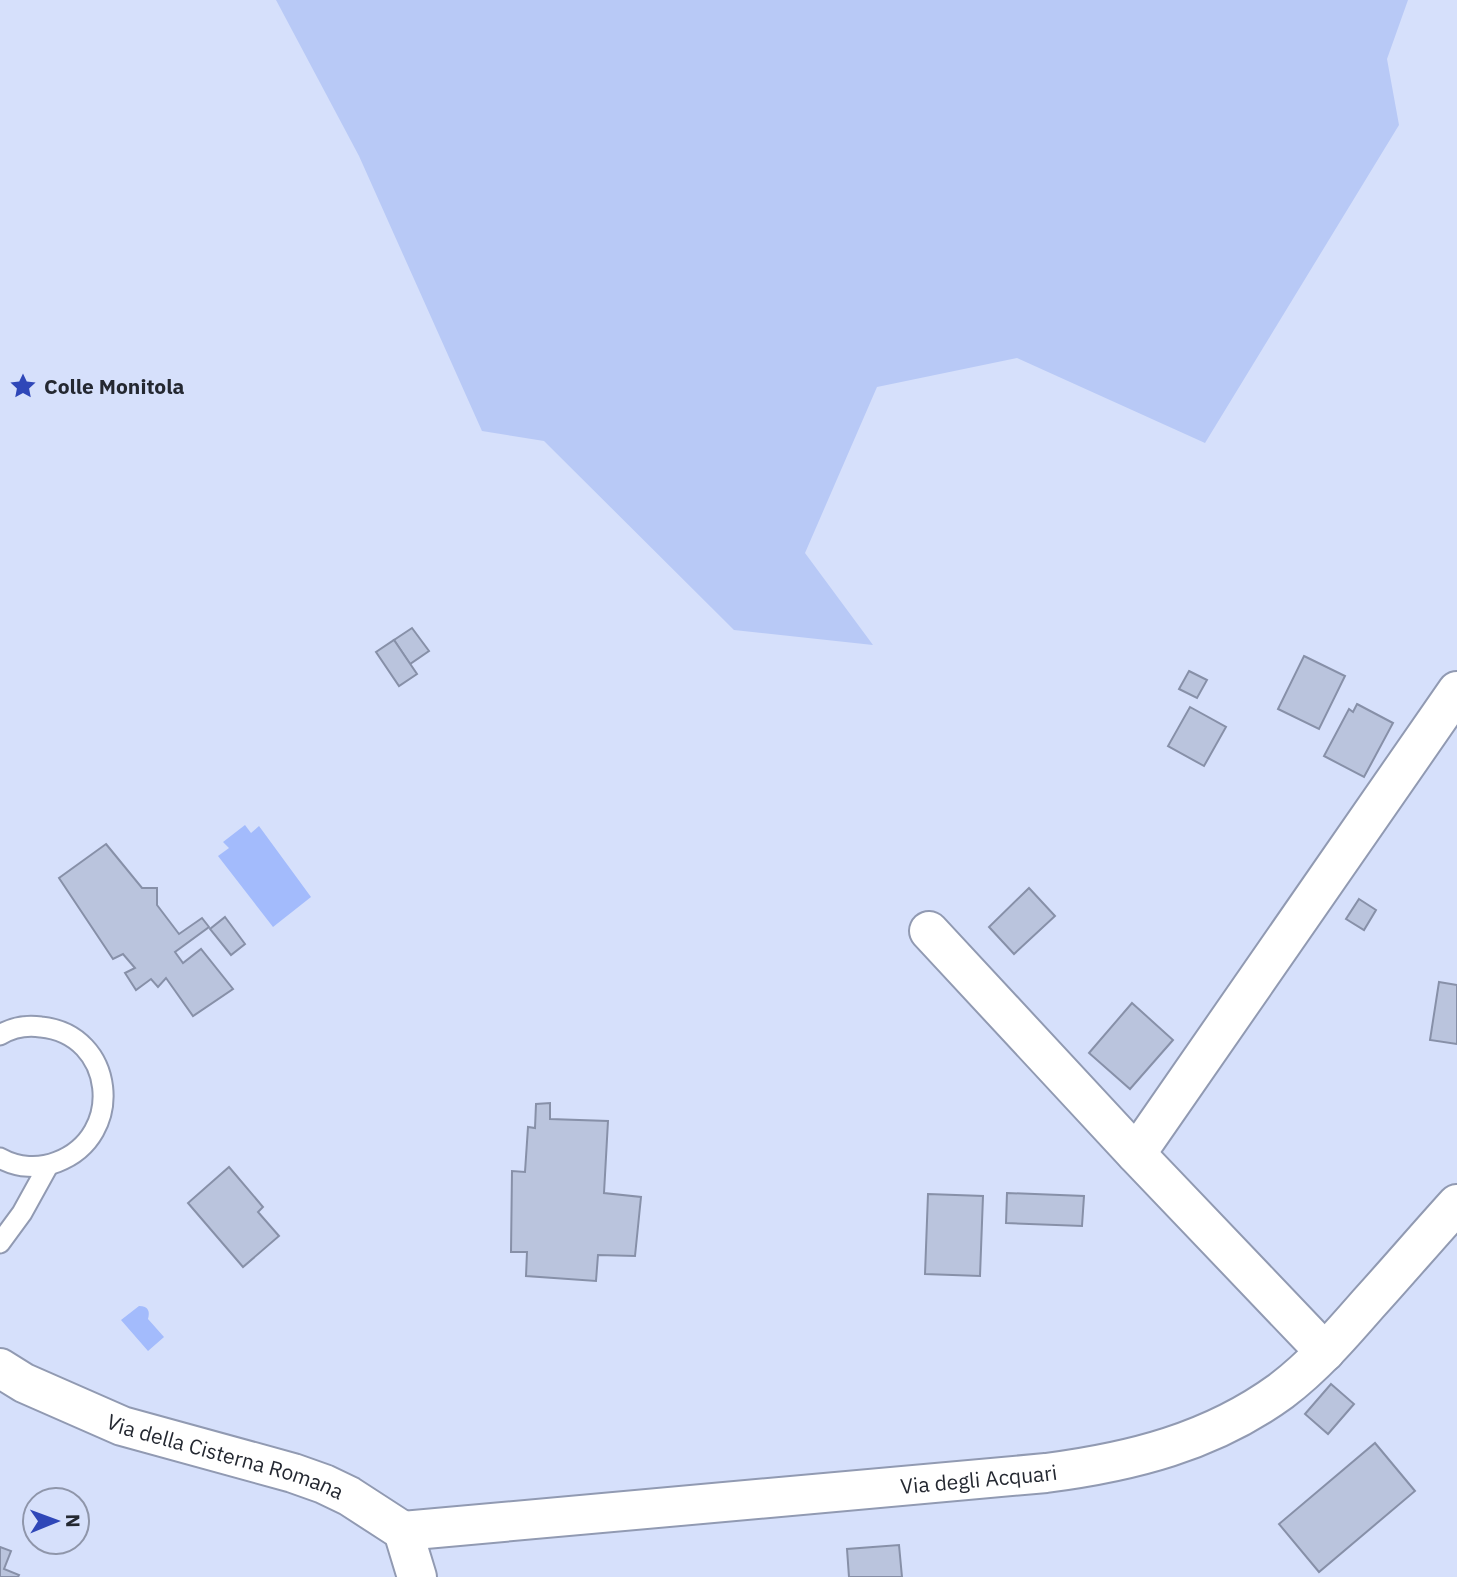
<svg xmlns="http://www.w3.org/2000/svg" width="1457" height="1577" viewBox="0 0 1457 1577" font-family="'IBM Plex Sans',sans-serif">
<rect width="100%" height="100%" fill="#d6e0fb"/>
<polygon fill="#b8c9f6" points="276,0 1408,0 1387,59 1399,125 1205,443 1017,358 877,387 805,553 873,645 734,630 544,441 482,431 359,156"/>
<g fill="#a3bbfc">
<polygon points="245,825 251,833 259,826 311,897 273,927 218,856 229,848 223,842"/>
<path d="M 139,1306 C 149,1306 150,1312 148,1319 L 164,1337 L 148,1351 L 121,1320 Z"/>
</g>
<g fill="#bac4dd" stroke="#8790a8" stroke-width="2">
<polygon points="412,628 429,651 410,664 394,640"/>
<polygon points="394,640 417,674 399,686 376,652"/>
<polygon points="1304,656 1345,676 1319,729 1278,709"/>
<polygon points="1189,671 1207,680 1197,698 1179,689"/>
<polygon points="1357,704 1393,723 1364,777 1324,756 1349,709 1353,712"/>
<polygon points="1190,707 1226,727 1204,766 1168,746"/>
<polygon points="106,844 142,888 157,888 157,905 179,934 202,918 209,927 175,952 183,963 201,949 233,989 193,1016 166,978 158,987 151,979 136,990 125,973 135,968 123,954 113,959 59,878"/>
<polygon points="1029,888 1055,916 1014,954 989,927"/>
<polygon points="1359,899 1376,910 1364,930 1346,919"/>
<polygon points="225,917 245,944 231,955 210,929"/>
<polygon points="1439,982 1457,985 1457,1044 1430,1040"/>
<polygon points="1132,1003 1173,1040 1130,1089 1089,1053"/>
<polygon points="550,1103 550,1119 608,1121 604,1193 641,1197 635,1256 598,1255 596,1281 526,1276 527,1252 511,1252 512,1171 525,1172 528,1127 535,1128 536,1104"/>
<polygon points="229,1167 263,1207 258,1212 279,1236 243,1267 188,1203"/>
<polygon points="1007,1193 1084,1196 1082,1226 1006,1223"/>
<polygon points="928,1194 983,1196 980,1276 925,1274"/>
<polygon points="1331,1384 1354,1404 1328,1434 1305,1414"/>
<polygon points="1375,1443 1415,1491 1319,1572 1279,1524"/>
<polygon points="899,1545 902,1577 849,1577 847,1549"/>
<polygon points="0,1547 11,1551 4,1569 19,1575 18,1577 0,1577"/>
</g>
<g fill="none" stroke-linecap="round" stroke-linejoin="round">
<g stroke="#919ab2" stroke-width="23">
<g id="service">
<path d="M 0,1035 C 13,1027 27,1025 41,1027 C 115,1034 126,1136 57,1162 C 39,1169 18,1168 0,1158"/>
<polyline points="0,1243 22,1213 48,1166"/>
</g>
</g>
<g stroke="#919ab2" stroke-width="42">
<g id="minor">
<polyline points="929,931 1136,1154 1325,1352"/>
<polyline points="1136,1154 1457,691"/>
<path id="s1" d="M 0,1368 L 24,1383 L 122,1426 L 293,1473 L 324,1484 L 349,1496 L 403,1531 L 417,1577"/>
<path id="s2" d="M 403,1531 L 1046,1473 C 1131,1462 1211,1442 1281,1391 C 1314,1366 1341,1335 1368,1304 C 1398,1271 1427,1237 1457,1204"/>
</g>
</g>
<use href="#service" stroke="#fff" stroke-width="19"/>
<use href="#minor" stroke="#fff" stroke-width="38"/>
</g>
<defs>
<g id="sight-bare" transform="scale(2.1)"><path d="M0-6L1.8-2.2L6-1.7L2.9 1.2L3.7 5.4L0 3.3L-3.7 5.4L-2.9 1.2L-6-1.7L-1.8-2.2Z" fill="#2f47b8" stroke="#d6e0fb" stroke-width="2.5" paint-order="stroke"/></g>
</defs>
<g fill-rule="evenodd">
<use href="#sight-bare" x="23" y="386"/>
</g>
<g text-anchor="middle" dominant-baseline="central" stroke-width="5" stroke-linejoin="round" paint-order="stroke">
<g font-size="21" font-weight="bold" fill="#242831" stroke="#d6e0fb" text-anchor="start">
<text x="44" y="386">Colle Monitola</text>
</g>
<g font-size="21" fill="#242831" stroke="#d6e0fb">
<text stroke="none"><textPath href="#s1" startOffset="243">Via della Cisterna Romana</textPath></text>
<text stroke="none"><textPath href="#s2" startOffset="578">Via degli Acquari</textPath></text>
</g>
</g>
<g transform="translate(56 1521) rotate(89)"><circle r="33" fill="#d6e0fb" stroke="#8f96aa" stroke-width="2"/>
<path d="M0-5L12 26L0 18L-12 26Z" fill="#2f47b8"/>
<text y="-10" font-size="19" font-weight="bold" text-anchor="middle" fill="#242831">N</text>
</g>
</svg>
